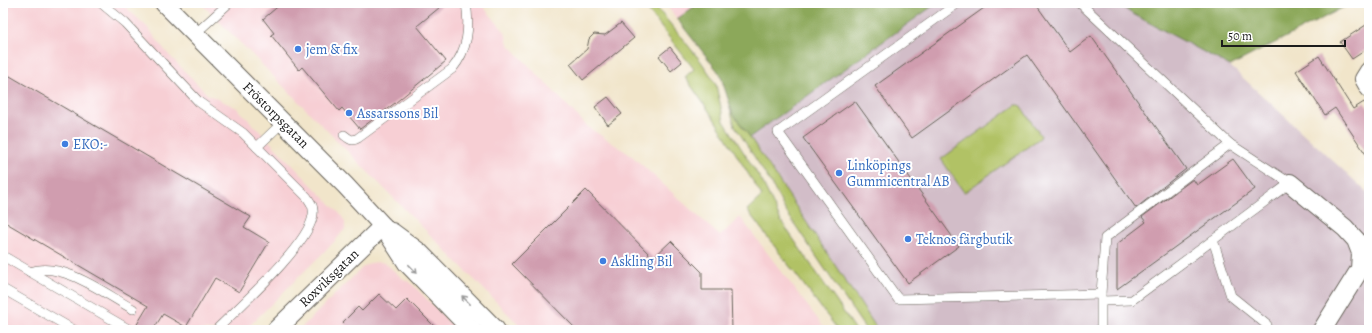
<svg xmlns="http://www.w3.org/2000/svg" width="1372" height="333" viewBox="0 0 1372 333" font-family="Alegreya,serif">
<rect width="100%" height="100%" fill="#fff"/>
<filter id="ink" filterUnits="userSpaceOnUse"><feTurbulence type="fractalNoise" baseFrequency=".025" numOctaves="2"/><feDisplacementMap in="SourceGraphic" scale="8" xChannelSelector="R" yChannelSelector="G"/><feConvolveMatrix kernelMatrix="1 2 1 2 8 2 1 2 1" color-interpolation-filters="sRGB"/></filter>
<filter id="wash" filterUnits="userSpaceOnUse"><feTurbulence type="fractalNoise" baseFrequency=".012" numOctaves="4" result="noise"/><feDisplacementMap in="SourceGraphic" scale="16" xChannelSelector="R" yChannelSelector="G"/><feGaussianBlur stdDeviation="0.9" result="paint"/><feColorMatrix in="noise" values="0 0 0 0 0 0 0 0 0 0 0 0 0 0 0 0 0 1.4 0 .05"/><feComposite in="paint" operator="in"/></filter>
<g filter="url(#wash)">
<rect width="100%" height="100%" fill="#f1e5ca"/>
<g fill="#f7cfd4">
<polygon points="3,3 121,3 147,27 168,54 207,94 237,108 341,215 345,222 345,229 334,242 245,330 3,330"/>
<polygon points="201,3 480,3 505,32 508,44 588,127 632,156 720,236 740,217 826,330 524,330"/>
<polygon points="665,3 699,3 677,19"/>
<polygon points="379,262 385,263 402,278 411,283 457,330 299,330 362,268 370,263"/>
</g>
<polygon fill="#d2bdc8" points="937,3 1117,3 1131,13 1230,66 1369,194 1369,330 878,330 750,137"/>
<g fill="#b1c265" stroke="#666f40">
<polygon points="642,3 653,3 700,60 711,76 716,85 724,121 763,183 781,221 856,330 838,330 747,210 762,196 713,117 685,77 694,69"/>
<polygon points="1016,105 1020,105 1041,136 1040,138 965,192 963,191 941,159"/>
<polygon points="729,106 733,114 750,137 878,330 866,330 785,210 772,185 735,126"/>
</g>
<g fill="#8ca85a" stroke="#54623b">
<polygon points="699,3 937,3 750,137 733,114 720,74 677,19"/>
<polygon points="1117,3 1352,3 1230,66 1131,13"/>
</g>
<g id="blocks">
<g fill="#d09daf">
<polygon points="282,3 445,3 417,26 446,61 395,103 360,129 342,108 339,111 302,67 299,70 271,35 274,33 263,19"/>
<polygon points="991,3 1035,3 1070,52 1091,36 1186,169 1136,208 1027,55 912,138 875,86"/>
<polygon points="621,23 634,38 583,80 570,64 587,49 589,39 594,34 605,35"/>
<polygon points="1369,23 1369,48 1352,59 1340,42"/>
<polygon points="670,47 682,62 671,71 659,56"/>
<polygon points="1319,56 1353,109 1364,102 1369,109 1369,159 1335,108 1325,115 1296,71"/>
<polygon points="3,72 251,217 244,227 269,242 239,292 215,278 186,327 163,314 153,330 143,330 136,326 148,306 3,221"/>
<polygon points="608,97 622,114 608,125 595,107"/>
<polygon points="855,101 959,246 908,283 803,138"/>
<polygon points="1233,159 1255,189 1117,289 1117,244 1146,222 1142,217 1193,179 1197,185"/>
<polygon points="586,190 653,258 671,241 702,272 702,290 731,290 732,330 577,330 512,264"/>
<polygon points="379,294 396,310 407,299 438,330 351,330 343,322 358,307 362,311"/>
</g>
</g>
</g>
<g filter="url(#ink)">
<use href="#blocks" fill-opacity="0" stroke="#676259" stroke-width="1"/>
<g fill="none" stroke-linecap="round" stroke-linejoin="round">
<g stroke="#676259" stroke-width="10">
<g id="lane">
<polyline points="101,3 125,23 199,102 243,133 257,147 283,122"/>
<polyline points="958,3 778,132 898,299 1101,294 1101,330"/>
<polyline points="1080,3 1230,144 1290,183 1132,300 1102,301"/>
<polyline points="195,34 229,3"/>
<path d="M 344,135 C 349,139 352,142 358,138 L 452,69 C 468,50 470,28 466,3"/>
<polyline points="1213,240 1231,296 1267,325 1267,330"/>
<polyline points="3,256 130,330"/>
<path d="M 30,272 C 62,260 105,294 133,309"/>
<polyline points="3,289 74,330"/>
<polyline points="1101,294 1105,238 1230,144"/>
<path d="M 216,330 C 238,308 311,243 313,214 C 314,207 311,203 307,197 L 257,147"/>
<polyline points="1368,330 1369,328"/>
</g>
</g>
<g stroke="#676259" stroke-width="20">
<g id="street">
<polyline points="164,3 345,185 383,226 407,263 472,330"/>
<polyline points="1369,71 1364,79 1369,88"/>
<polyline points="1290,183 1345,228 1356,240 1361,253 1360,269 1322,330"/>
<polyline points="392,232 419,252 496,330"/>
<polyline points="276,330 383,226"/>
</g>
</g>
<use href="#lane" stroke="#fff" stroke-width="9"/>
<use href="#street" stroke="#fff" stroke-width="18"/>
</g>
<defs><path id="oneway-shaft" d="M-6 0H5M1.5-3L5.5 0L1.5 3" fill="none" stroke-width="1.6" stroke-linecap="round" stroke-linejoin="round"/></defs>
<g stroke="#999">
<use href="#oneway-shaft" transform="translate(413 269) rotate(46)"/>
<use href="#oneway-shaft" transform="translate(466 300) rotate(-135)"/>
</g>
</g>
<g fill="#3f7fe0" stroke="#fff" stroke-width="1.5">
<circle cx="298" cy="49" r="4"/>
<circle cx="349" cy="113" r="4"/>
<circle cx="65" cy="144" r="4"/>
<circle cx="839" cy="173" r="4"/>
<circle cx="908" cy="239" r="4"/>
<circle cx="603" cy="261" r="4"/>
</g>
<g text-anchor="middle" dominant-baseline="central" stroke-width="4" stroke-linejoin="round" paint-order="stroke">
<g font-size="14" fill="#366cbe" stroke="#fff" text-anchor="start">
<text x="306" y="49">jem &amp; fix</text>
<text x="357" y="113">Assarssons Bil</text>
<text x="73" y="144">EKO:-</text>
<text x="847" y="165">Linköpings<tspan x="847" dy="16">Gummicentral AB</tspan></text>
<text x="916" y="239">Teknos färgbutik</text>
<text x="611" y="261">Askling Bil</text>
</g>
<g font-size="14" fill="#1c1c1c" stroke="#fff">
<text transform="translate(276 115) rotate(45)">Fröstorpsgatan</text>
<text transform="translate(329 278) rotate(-44)">Roxviksgatan</text>
</g>
</g>
<rect width="1372" height="333" fill="none" stroke="#fff" stroke-width="16"/>
<path d="M1222 40v6h123v-6" fill="none" stroke="#1c1c1c" stroke-width="2"/>
<text x="1228" y="40" font-size="12" fill="#1c1c1c" stroke="#ffffff" stroke-width="3" paint-order="stroke">50 m</text>
</svg>
